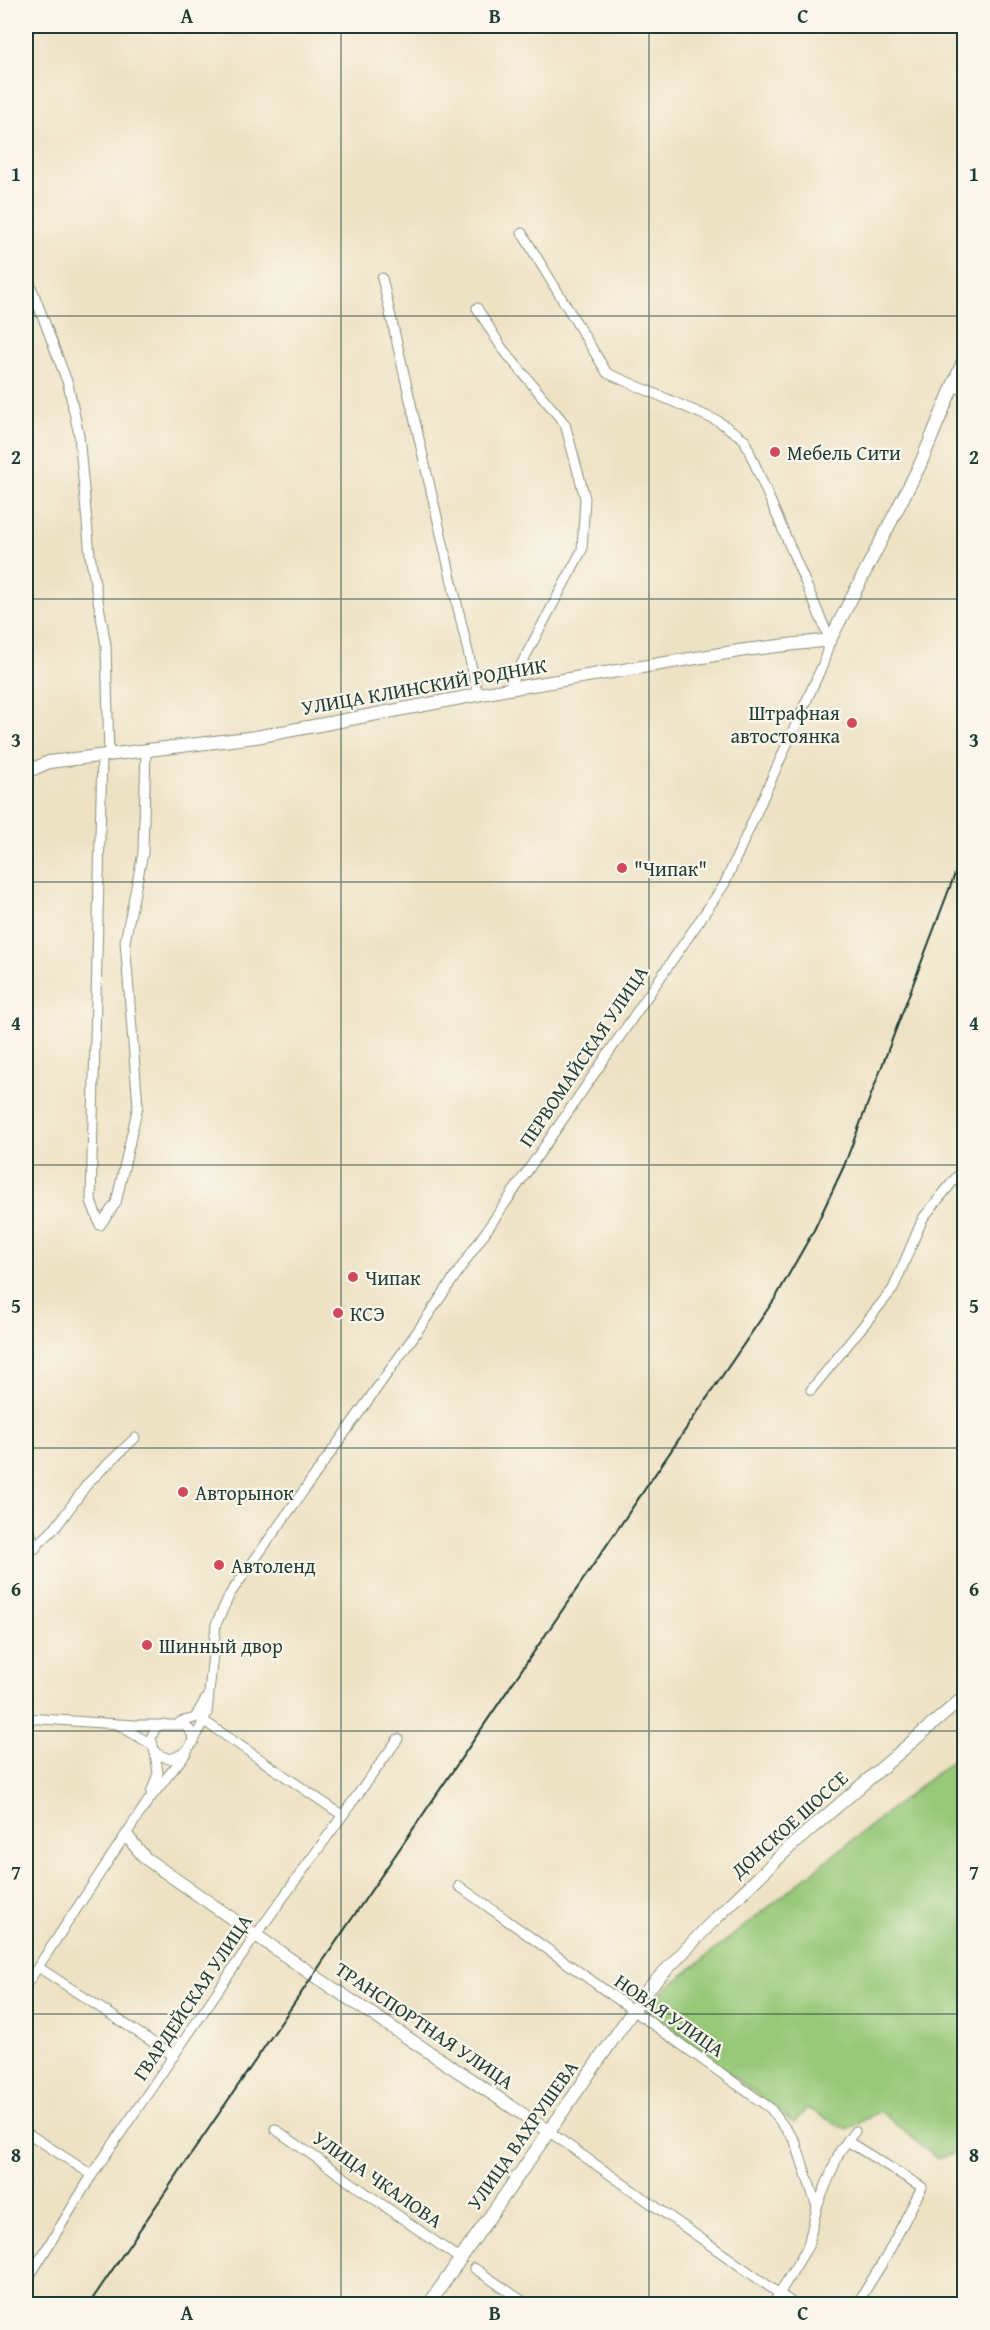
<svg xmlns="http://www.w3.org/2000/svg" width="990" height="2330" viewBox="0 0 990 2330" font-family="'Gentium Book Plus',serif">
<rect width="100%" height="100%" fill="#fbf7ec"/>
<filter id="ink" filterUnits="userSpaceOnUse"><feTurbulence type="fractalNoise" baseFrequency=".0167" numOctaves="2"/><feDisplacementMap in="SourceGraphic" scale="12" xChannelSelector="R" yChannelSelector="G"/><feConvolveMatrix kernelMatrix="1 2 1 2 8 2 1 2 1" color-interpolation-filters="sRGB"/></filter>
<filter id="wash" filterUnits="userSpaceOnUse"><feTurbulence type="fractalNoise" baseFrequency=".008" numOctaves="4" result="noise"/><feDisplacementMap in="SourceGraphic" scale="24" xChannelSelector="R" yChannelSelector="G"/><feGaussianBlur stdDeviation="1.35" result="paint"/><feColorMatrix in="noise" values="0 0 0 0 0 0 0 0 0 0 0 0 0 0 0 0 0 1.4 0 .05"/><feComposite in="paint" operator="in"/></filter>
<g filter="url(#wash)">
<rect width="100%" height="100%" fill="#eee2c4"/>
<polygon fill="#97c878" stroke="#5b8256" stroke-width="1.5" points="964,1751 964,2152 936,2158 880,2111 847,2130 807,2108 794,2123 643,2007"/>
</g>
<g filter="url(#ink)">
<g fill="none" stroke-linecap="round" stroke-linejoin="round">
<g stroke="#86907c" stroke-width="11">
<g id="street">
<polyline points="26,273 68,384 79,435 90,555 106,645 109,755"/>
<polyline points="382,278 478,695"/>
<polyline points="477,308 502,348 565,424 585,498 582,550 508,689"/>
<polyline points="953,386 964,391"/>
<polyline points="100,1225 116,1203 138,1106 125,941 143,853 146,750"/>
<polyline points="100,1225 91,1201 102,756"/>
<polyline points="811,1390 893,1289 923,1218 964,1168"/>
<polyline points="26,1521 36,1548"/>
<polyline points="26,1556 56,1527 88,1483 135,1438"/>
<path d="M 26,1718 L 134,1725 L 184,1725 C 204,1739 186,1755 169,1759 L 155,1753 L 151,1738 L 156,1727 L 164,1724"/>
<polyline points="204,1721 342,1815"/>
<polyline points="180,1722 195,1718 205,1700"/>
<polyline points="120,1726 151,1744"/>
<polyline points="193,1743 207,1713 216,1624 230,1594 414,1336 724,885 823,664 830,640 744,439 718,421 607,373 522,233"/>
<polyline points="151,1793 158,1773 155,1753"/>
<polyline points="459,1886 770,2108 795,2141 817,2207"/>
<polyline points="38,1967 174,2056"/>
<polyline points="26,1985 148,1801 187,1752"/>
<polyline points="275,2129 460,2259"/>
<polyline points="548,2131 794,2304"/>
<polyline points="26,2132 92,2175"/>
<polyline points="847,2141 922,2187 886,2257 857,2304"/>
<polyline points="474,2268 527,2304"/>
<polyline points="26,2282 92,2175 256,1935 398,1739"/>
<polyline points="773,2304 808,2246 817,2207 840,2151 855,2131"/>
<polyline points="957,2304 964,2294"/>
</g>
</g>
<g stroke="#86907c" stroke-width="14">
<g id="secondary">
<polyline points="26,772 49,762 256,737 508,689 745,650 830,640 920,465 964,359"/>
<polyline points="127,1836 145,1858 313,1975 548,2131"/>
<polyline points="429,2304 648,1989 712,1922 791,1846 964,1697"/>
</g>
</g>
<use href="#street" stroke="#fff" stroke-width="9"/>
<use href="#secondary" stroke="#fff" stroke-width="12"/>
<polyline stroke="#1f3d34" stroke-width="2" points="89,2304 776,1297 814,1230 844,1166 964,850"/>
</g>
</g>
<path fill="none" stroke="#1f3d34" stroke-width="1.5" stroke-opacity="0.55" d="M 341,26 L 341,2304M 649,26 L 649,2304M 26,316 L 964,316M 26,599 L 964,599M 26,882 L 964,882M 26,1165 L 964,1165M 26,1448 L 964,1448M 26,1731 L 964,1731M 26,2014 L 964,2014"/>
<g fill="#d1495b" stroke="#fbf7ec" stroke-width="2">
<circle cx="775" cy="452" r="6"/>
<circle cx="852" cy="723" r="6"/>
<circle cx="622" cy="868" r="6"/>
<circle cx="353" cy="1277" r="6"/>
<circle cx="338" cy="1313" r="6"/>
<circle cx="183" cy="1492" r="6"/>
<circle cx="219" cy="1565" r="6"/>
<circle cx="147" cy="1645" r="6"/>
</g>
<g text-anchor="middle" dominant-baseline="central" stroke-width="4.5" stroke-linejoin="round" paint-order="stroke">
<g font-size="20" fill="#1f3d34" stroke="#fbf7ec" text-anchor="start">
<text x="787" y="452">Мебель Сити</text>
<text x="840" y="712" text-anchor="end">Штрафная<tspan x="840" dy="23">автостоянка</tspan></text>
<text x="634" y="868">"Чипак"</text>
<text x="365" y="1277">Чипак</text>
<text x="350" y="1313">КСЭ</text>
<text x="195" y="1492">Авторынок</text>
<text x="231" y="1565">Автоленд</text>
<text x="159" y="1645">Шинный двор</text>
</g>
<g font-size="20" fill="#1f3d34" stroke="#fbf7ec">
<text transform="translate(424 686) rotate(-10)">УЛИЦА КЛИНСКИЙ РОДНИК</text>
<text transform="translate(583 1056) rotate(-56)">ПЕРВОМАЙСКАЯ УЛИЦА</text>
<text transform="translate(789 1824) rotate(-42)">ДОНСКОЕ ШОССЕ</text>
<text transform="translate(192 1997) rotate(-56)">ГВАРДЕЙСКАЯ УЛИЦА</text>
<text transform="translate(670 2015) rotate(35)">НОВАЯ УЛИЦА</text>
<text transform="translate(425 2025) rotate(34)">ТРАНСПОРТНАЯ УЛИЦА</text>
<text transform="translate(522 2135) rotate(-55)">УЛИЦА ВАХРУШЕВА</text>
<text transform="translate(378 2179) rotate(35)">УЛИЦА ЧКАЛОВА</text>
</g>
</g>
<rect width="990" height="2330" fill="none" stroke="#fbf7ec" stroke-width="66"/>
<rect x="33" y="33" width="924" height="2264" fill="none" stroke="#1f3d34" stroke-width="2"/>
<g font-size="20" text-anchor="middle" font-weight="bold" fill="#1f3d34">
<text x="187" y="23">A</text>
<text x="495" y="23">B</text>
<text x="803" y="23">C</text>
<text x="16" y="181">1</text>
<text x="974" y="181">1</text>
<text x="16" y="464">2</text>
<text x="974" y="464">2</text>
<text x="16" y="747">3</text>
<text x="974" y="747">3</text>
<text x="16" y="1030">4</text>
<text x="974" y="1030">4</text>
<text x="16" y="1313">5</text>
<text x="974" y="1313">5</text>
<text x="16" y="1596">6</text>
<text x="974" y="1596">6</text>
<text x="16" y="1879">7</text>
<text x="974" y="1879">7</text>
<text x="16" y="2162">8</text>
<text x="974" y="2162">8</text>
<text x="187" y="2320">A</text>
<text x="495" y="2320">B</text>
<text x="803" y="2320">C</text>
</g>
</svg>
